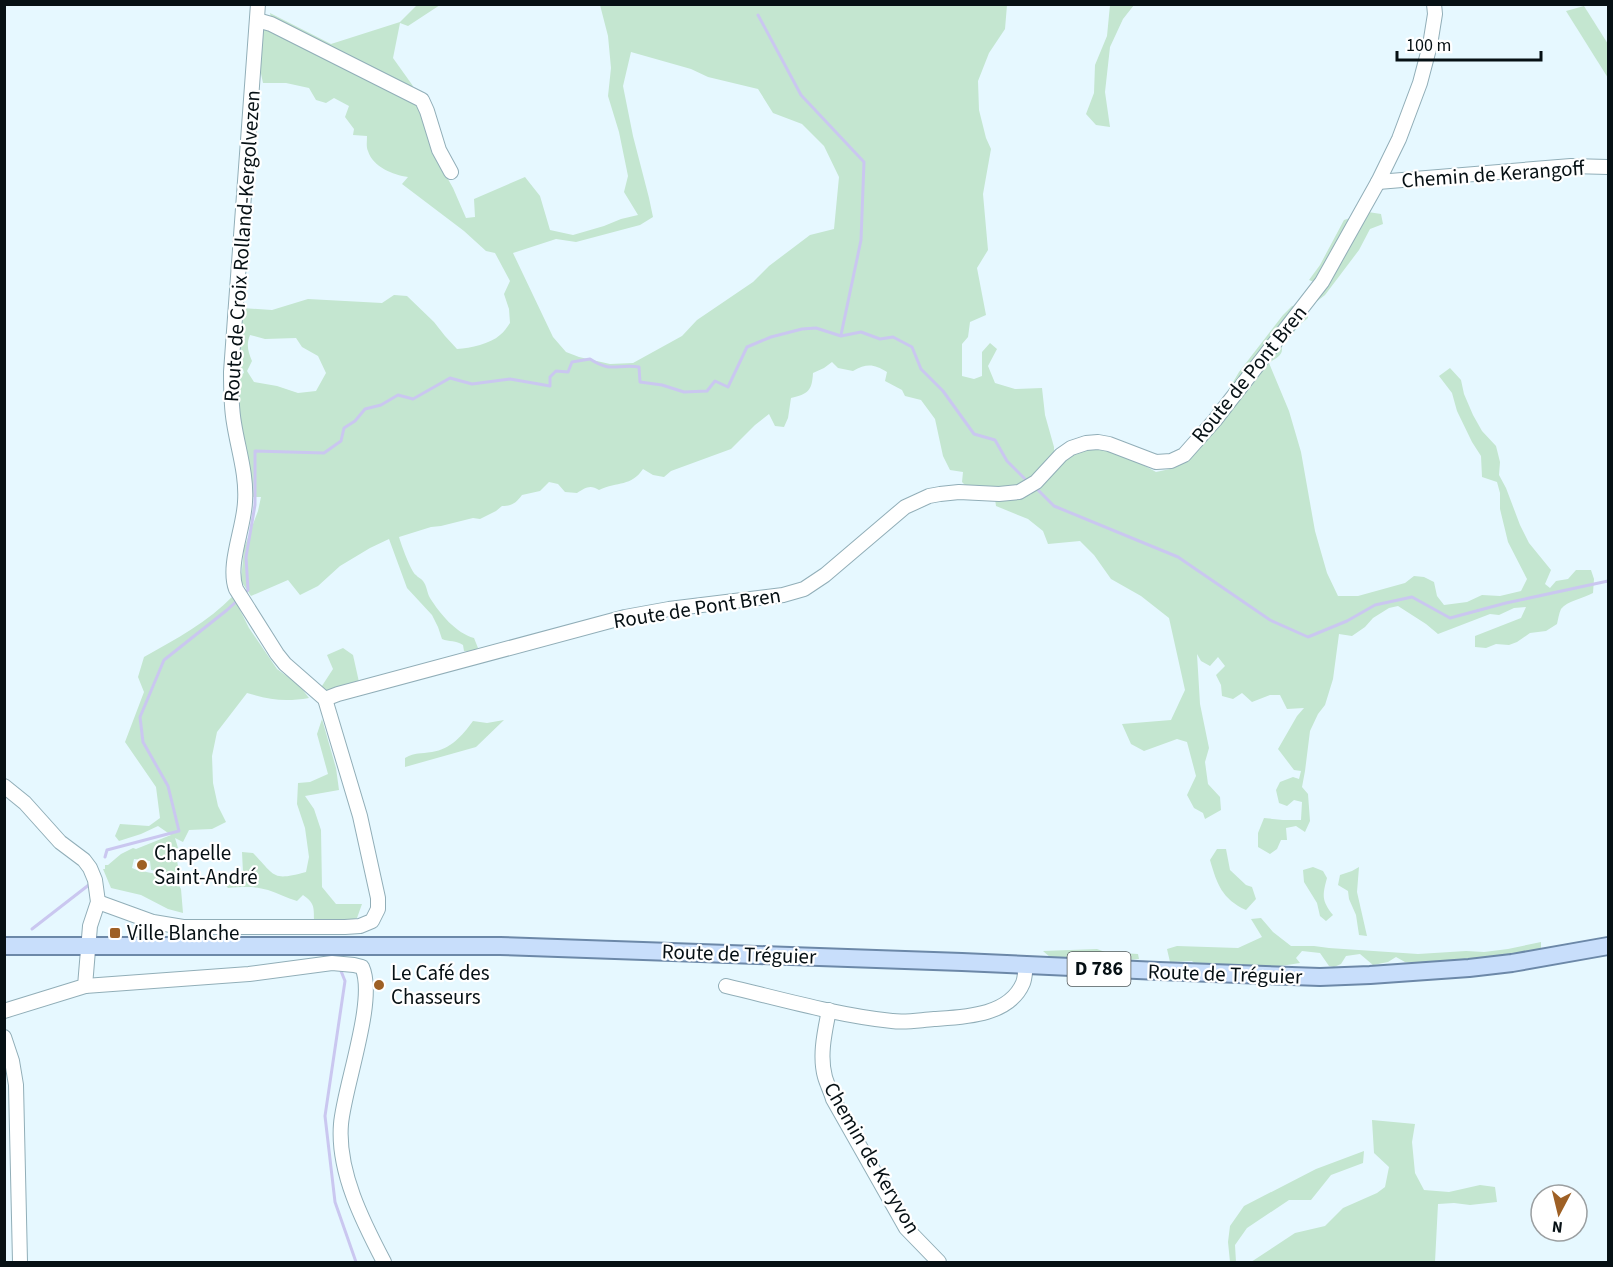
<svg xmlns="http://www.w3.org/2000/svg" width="1613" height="1267" viewBox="0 0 1613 1267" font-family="'Source Sans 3',sans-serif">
<rect width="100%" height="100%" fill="#e6f8ff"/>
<g fill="#c4e6d0" fill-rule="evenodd">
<path d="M 417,5 L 440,5 L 408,26 L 400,23 L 393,58 L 413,86 L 403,96 L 418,102 L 436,158 L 453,188 L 466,218 L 475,217 L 474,199 L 525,177 L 540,196 L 550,230 L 573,235 L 604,226 L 621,219 L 638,215 L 624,192 L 628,176 L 619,132 L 608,96 L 611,68 L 608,36 L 600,5 L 1007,5 L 1005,29 L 989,53 L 978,81 L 979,110 L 986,138 L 991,149 L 983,194 L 988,250 L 977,268 L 986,315 L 970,322 L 968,337 L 962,344 L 962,376 L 974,379 L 982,376 L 982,352 L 990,343 L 997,349 L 988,366 L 995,383 L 1015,389 L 1042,388 L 1045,415 L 1054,447 L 1054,456 L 1043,470 L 1021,485 L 1007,490 L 968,488 L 962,482 L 963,472 L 950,470 L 943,456 L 935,419 L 921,400 L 905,396 L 902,390 L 885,381 L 887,372 C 874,364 867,363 853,371 L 838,368 L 832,362 L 824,368 L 813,373 C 812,391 808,394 791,398 L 788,418 L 784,427 L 775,426 L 769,414 L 755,425 L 731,449 L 671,471 L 664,477 L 653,475 L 643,469 C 631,487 618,481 599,490 C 590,484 585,488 577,493 L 565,492 L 558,484 L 549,482 L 540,491 L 522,495 C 516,503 512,506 502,506 L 496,511 L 480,519 L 473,518 L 441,526 L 431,527 L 399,537 C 401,544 411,572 416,575 C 418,578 421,578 423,581 C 427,586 427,593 430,598 C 440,614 456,633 474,638 L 478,648 L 473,652 L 464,651 L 463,645 C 456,640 449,642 442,639 L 438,627 L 432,615 L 407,588 L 389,539 L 370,548 L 340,566 L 318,586 L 300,595 L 288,580 L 251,596 L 241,581 L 244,548 L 258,511 L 261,497 L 251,497 L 240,433 L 237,377 L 244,373 L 243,369 L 236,366 L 240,321 L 244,316 L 242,308 L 272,310 L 308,299 L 382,303 L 394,295 L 407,296 L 434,322 L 445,336 L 457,349 C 471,348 490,344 500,335 C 504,332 507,327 510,323 L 509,309 L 504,294 L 510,281 L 495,253 L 486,251 L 464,231 L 402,184 L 408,177 C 393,175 373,167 368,151 C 366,147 367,141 367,136 L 353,135 L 354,129 L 345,117 L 349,106 L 334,98 L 326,103 L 316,100 L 309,88 L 286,83 L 263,83 L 260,69 L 257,67 L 261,25 L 273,28 L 270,13 L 331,44 L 400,22 ZM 631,52 L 691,69 L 708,77 L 758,89 L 773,113 L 802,124 L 824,146 L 839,177 L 834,229 L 810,235 L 769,266 L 753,282 L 697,320 L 682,336 L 633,363 L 610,364 L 579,357 L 566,352 L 553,337 L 513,253 L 556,239 L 576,242 L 640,225 L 653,217 L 649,198 L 633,136 L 623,86 ZM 250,335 L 265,339 L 296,338 L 302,347 L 318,356 L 326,373 L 316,391 L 298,393 L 277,386 L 254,382 L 247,371 L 252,361 C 248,351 246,345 250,335 Z"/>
<polygon points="1110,5 1134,5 1123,19 1110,47 1105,92 1110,127 1096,125 1086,114 1094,93 1095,65 1107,36"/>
<polygon points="1584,6 1608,44 1608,78 1566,11"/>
<path d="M 1368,212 L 1381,214 L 1383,224 L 1370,229 L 1359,250 L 1325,295 L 1307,309 L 1308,318 L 1298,326 L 1292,335 L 1286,337 L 1281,345 C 1285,355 1276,358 1269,363 L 1289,411 L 1301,452 L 1315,531 L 1327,573 L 1338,596 L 1358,596 L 1405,583 L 1414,576 L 1424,577 L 1434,582 L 1437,596 L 1444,605 L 1467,602 L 1482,595 L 1500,596 L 1521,591 L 1527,579 L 1508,542 L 1500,509 L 1500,493 L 1497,482 L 1482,477 L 1481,456 L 1472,442 L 1457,411 L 1452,393 L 1439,376 L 1450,368 L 1461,380 L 1464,394 L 1473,415 L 1482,431 L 1496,446 L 1500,462 L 1499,475 L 1506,488 L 1520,525 L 1529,543 L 1551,570 L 1545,584 L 1550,588 L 1556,581 L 1568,579 L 1576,570 L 1591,570 L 1594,579 L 1593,593 C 1584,598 1567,601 1561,609 C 1559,613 1558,620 1557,624 L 1546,631 L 1530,633 L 1517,642 L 1509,645 L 1496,644 L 1486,648 L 1475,647 L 1475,636 L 1521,618 L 1526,607 L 1514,608 L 1499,615 L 1490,614 L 1438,634 L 1426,624 L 1398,606 L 1389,608 L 1373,618 L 1365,627 L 1352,636 L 1339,634 L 1333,679 L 1325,705 L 1318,714 L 1310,731 L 1305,771 L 1302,787 L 1308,794 L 1310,821 L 1305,832 L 1296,826 L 1286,828 L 1287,840 L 1281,840 L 1277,849 L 1270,854 L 1258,847 L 1258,833 L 1264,818 L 1283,820 L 1301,820 L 1302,802 L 1294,800 L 1287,806 L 1279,803 L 1276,790 L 1280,782 L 1293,777 L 1299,779 L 1301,771 L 1294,770 L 1278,749 L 1297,716 L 1304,708 L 1287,709 L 1280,695 L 1270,695 L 1252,702 L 1242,693 L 1233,699 L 1222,696 L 1221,685 L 1216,675 L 1225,666 L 1218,657 L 1210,666 L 1201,661 L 1197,654 L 1200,704 L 1209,748 L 1205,762 L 1208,784 L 1220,797 L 1221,810 L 1205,819 L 1203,813 L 1194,808 L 1187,795 L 1196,776 L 1187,742 L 1177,739 L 1144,751 L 1131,744 L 1122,724 L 1171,720 L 1185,690 L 1169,618 L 1141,596 L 1111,579 L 1094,555 L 1080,541 L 1048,544 L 1043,531 L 1028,519 L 996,506 L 995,499 L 1030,495 L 1065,457 L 1089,446 L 1105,448 L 1125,455 L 1156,472 L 1170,469 L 1178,464 L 1208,421 L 1213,410 L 1219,406 L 1239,372 L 1283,315 L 1292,306 L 1301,305 L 1323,286 L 1309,280 L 1320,265 L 1344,220 Z"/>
<path d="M 233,596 L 249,628 L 277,669 L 299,685 L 309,698 C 285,702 270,700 247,693 L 217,732 L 212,756 L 213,783 L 218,806 L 226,822 L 212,829 L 189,830 L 183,842 L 175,838 L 178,848 L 175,849 L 179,872 L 174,874 L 151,870 L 150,861 L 134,859 L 132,868 L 137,870 L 175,878 L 181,889 L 183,913 L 168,909 L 141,895 L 111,888 L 103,869 L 105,869 L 105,865 L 108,865 L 121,854 L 133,848 L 136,849 L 171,835 L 158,826 L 141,834 L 119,841 L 115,836 L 120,824 L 149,826 L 160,818 L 156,787 L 125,742 L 144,692 L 138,677 L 144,657 C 176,639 208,622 233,596 Z"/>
<polygon points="343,648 353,655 359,682 328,694 320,689 333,669 327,655"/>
<path d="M 322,719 L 336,768 L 339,790 L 305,796 L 314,809 L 321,830 L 322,887 L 336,904 L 362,904 L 357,918 C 343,922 328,928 314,920 C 314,906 314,903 303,895 L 297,901 C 287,898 277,893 268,890 C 256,886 241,887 228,888 L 221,880 L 243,873 L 242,852 L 253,853 C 276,877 272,881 306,872 L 309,857 L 305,828 L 297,804 L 298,783 L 310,782 L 328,774 L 317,734 Z"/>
<path d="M 504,720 L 476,747 L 405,767 L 405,758 C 416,752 420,754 432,752 C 451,749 462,736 473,721 L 487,723 Z"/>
<path d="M 1217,849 L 1226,849 L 1230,870 L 1246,885 L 1252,887 L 1256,899 L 1246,910 C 1222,899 1217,884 1210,860 Z"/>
<path d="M 1313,867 L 1323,871 L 1327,878 C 1322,896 1322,901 1333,915 L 1326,921 L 1320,916 L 1317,903 L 1304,882 L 1303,870 Z"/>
<polygon points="1359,867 1357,892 1367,936 1359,935 1356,915 1349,899 1348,891 1338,885 1340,875 1352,871"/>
<polygon points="1261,918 1273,932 1291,946 1314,946 1329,948 1418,954 1466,951 1484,952 1508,949 1541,942 1541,950 1469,959 1416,963 1405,962 1396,957 1388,962 1373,965 1360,954 1346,956 1341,964 1334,967 1329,966 1320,953 1302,951 1296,958 1300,963 1274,967 1235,965 1196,965 1192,961 1170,962 1167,949 1177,946 1238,948 1262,937 1251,919"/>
<polygon points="1097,949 1105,952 1138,954 1139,959 1115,961 1050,957 1043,951"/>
<polygon points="1372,1120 1415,1124 1412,1142 1415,1173 1424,1190 1449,1192 1480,1185 1495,1187 1497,1202 1470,1205 1454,1203 1438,1204 1435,1262 1251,1262 1295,1233 1325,1226 1343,1208 1377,1193 1385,1187 1389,1167 1374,1153"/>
<polygon points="1364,1151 1363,1163 1331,1175 1311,1200 1289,1200 1247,1228 1235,1245 1236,1262 1230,1262 1228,1242 1230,1226 1244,1206 1316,1169"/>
</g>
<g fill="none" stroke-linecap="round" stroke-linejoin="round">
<g stroke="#cac7f0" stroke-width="3">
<polyline points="758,15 801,95 864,162 861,240 841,335"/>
<polyline points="1036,488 1054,506 1178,557 1270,620 1308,637 1347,621 1375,605 1412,597 1450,618 1506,603 1608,581"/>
<path d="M 243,595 L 248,590 L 246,557 L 255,505 L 255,451 L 324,453 L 341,441 L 344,428 L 355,421 L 365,409 L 381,405 L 398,395 L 413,399 L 450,378 L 472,384 L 510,379 L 550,386 L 550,377 L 556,371 L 568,372 L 572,362 L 590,359 C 613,374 617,363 639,367 L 640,382 L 662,385 L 684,392 L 707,391 L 715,381 L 728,387 L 747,347 L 771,337 L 802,329 L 816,328 L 841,336 L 861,332 L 880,339 L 893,337 L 912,347 L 921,369 L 943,391 L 974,434 L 995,440 L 1007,461 L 1028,482"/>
<polyline points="105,857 107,850 179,831 168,786 143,742 140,717 164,660 227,610 238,600"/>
<polyline points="32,929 90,884"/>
<polyline points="341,971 345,981 325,1116 335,1202 356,1262"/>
</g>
<g stroke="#91aeb8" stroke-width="16">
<g id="minor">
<polyline points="257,20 271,24 422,100 427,111 439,150 451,172"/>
<polyline points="1378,182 1571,166 1608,167"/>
<polyline points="325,699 338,694 625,617 669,609 783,595 804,589 825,575 905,507 929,496 940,494 959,492 999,494 1019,492 1036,482 1061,455 1071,448 1086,443 1098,442 1109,444 1156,462 1171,461 1184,455 1215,420 1322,282 1378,182 1399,139 1420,83 1430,45 1435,14 1434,4"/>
<polyline points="4,786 25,803 60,842 84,860 90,868 95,880 98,902 90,926 85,986 4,1011"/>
<path d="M 98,902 L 153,922 L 183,927 L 345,927 L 360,926 L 372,921 L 378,909 L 378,898 L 360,816 L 325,699 L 285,664 L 277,654 L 236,589 C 227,565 244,528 245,502 C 247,475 238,449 234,423 C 231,406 231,390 231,372 L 258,4"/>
<path d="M 85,986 L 249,974 L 332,963 L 354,965 L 362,967 C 377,999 344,1087 341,1124 C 337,1171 363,1222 384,1262"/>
<path d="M 726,986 C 781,999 836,1015 892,1021 C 906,1023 920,1020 934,1019 C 964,1017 1009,1016 1023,983 C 1025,978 1025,971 1026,965"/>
<path d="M 829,1010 C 825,1031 819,1055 825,1077 C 827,1084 831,1092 833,1099 L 906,1228 L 939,1262"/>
<polyline points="4,1037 12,1061 16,1085 20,1262"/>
</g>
</g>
<g stroke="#6c88a8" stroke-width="20">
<polyline id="major" points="4,946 500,946 962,962 1159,971 1320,977 1370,975 1469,968 1512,963 1608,946"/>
</g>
<use href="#minor" stroke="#fff" stroke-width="14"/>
<use href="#major" stroke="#c8defb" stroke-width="16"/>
</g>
<g fill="#9e6025" stroke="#fff" stroke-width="2">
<circle cx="142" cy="865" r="6"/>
<rect x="109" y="927" width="12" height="12" rx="3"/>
<circle cx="379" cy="985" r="6"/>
</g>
<g text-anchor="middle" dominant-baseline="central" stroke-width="4.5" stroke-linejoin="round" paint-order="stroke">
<rect fill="#fff" stroke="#51585a" stroke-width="1.5" x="1067.5" y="952" width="63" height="34" rx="4.5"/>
<g font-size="20" font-weight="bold" fill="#061014">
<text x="1099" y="969">D 786</text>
</g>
<g font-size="21" fill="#061014" stroke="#fff">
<text transform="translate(1493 174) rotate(-4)">Chemin de Kerangoff</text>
<text transform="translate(242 246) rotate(-86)">Route de Croix Rolland-Kergolvezen</text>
<text transform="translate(1249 374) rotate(-51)">Route de Pont Bren</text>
<text transform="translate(697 608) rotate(-9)">Route de Pont Bren</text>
<text transform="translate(739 954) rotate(2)">Route de Tréguier</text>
<text transform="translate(1225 974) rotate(2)">Route de Tréguier</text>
<text transform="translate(872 1158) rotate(60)">Chemin de Keryvon</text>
</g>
<g font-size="21" fill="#061014" stroke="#fff" text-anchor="start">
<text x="154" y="853">Chapelle<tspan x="154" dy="24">Saint-André</tspan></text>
<text x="127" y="933">Ville Blanche</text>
<text x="391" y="973">Le Café des<tspan x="391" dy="24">Chasseurs</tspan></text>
</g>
</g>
<rect width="1613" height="1267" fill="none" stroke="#061014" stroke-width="12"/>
<g transform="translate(1559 1213) rotate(187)"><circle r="28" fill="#ffffff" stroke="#9b9fa1" stroke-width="1.5"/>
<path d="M0-4.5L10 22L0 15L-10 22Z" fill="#9e6025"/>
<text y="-9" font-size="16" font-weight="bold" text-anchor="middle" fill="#061014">N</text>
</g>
<path d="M1397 51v9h144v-9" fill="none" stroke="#061014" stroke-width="3"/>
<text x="1406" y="51" font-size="18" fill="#061014" stroke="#ffffff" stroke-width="4.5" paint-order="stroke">100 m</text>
</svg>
